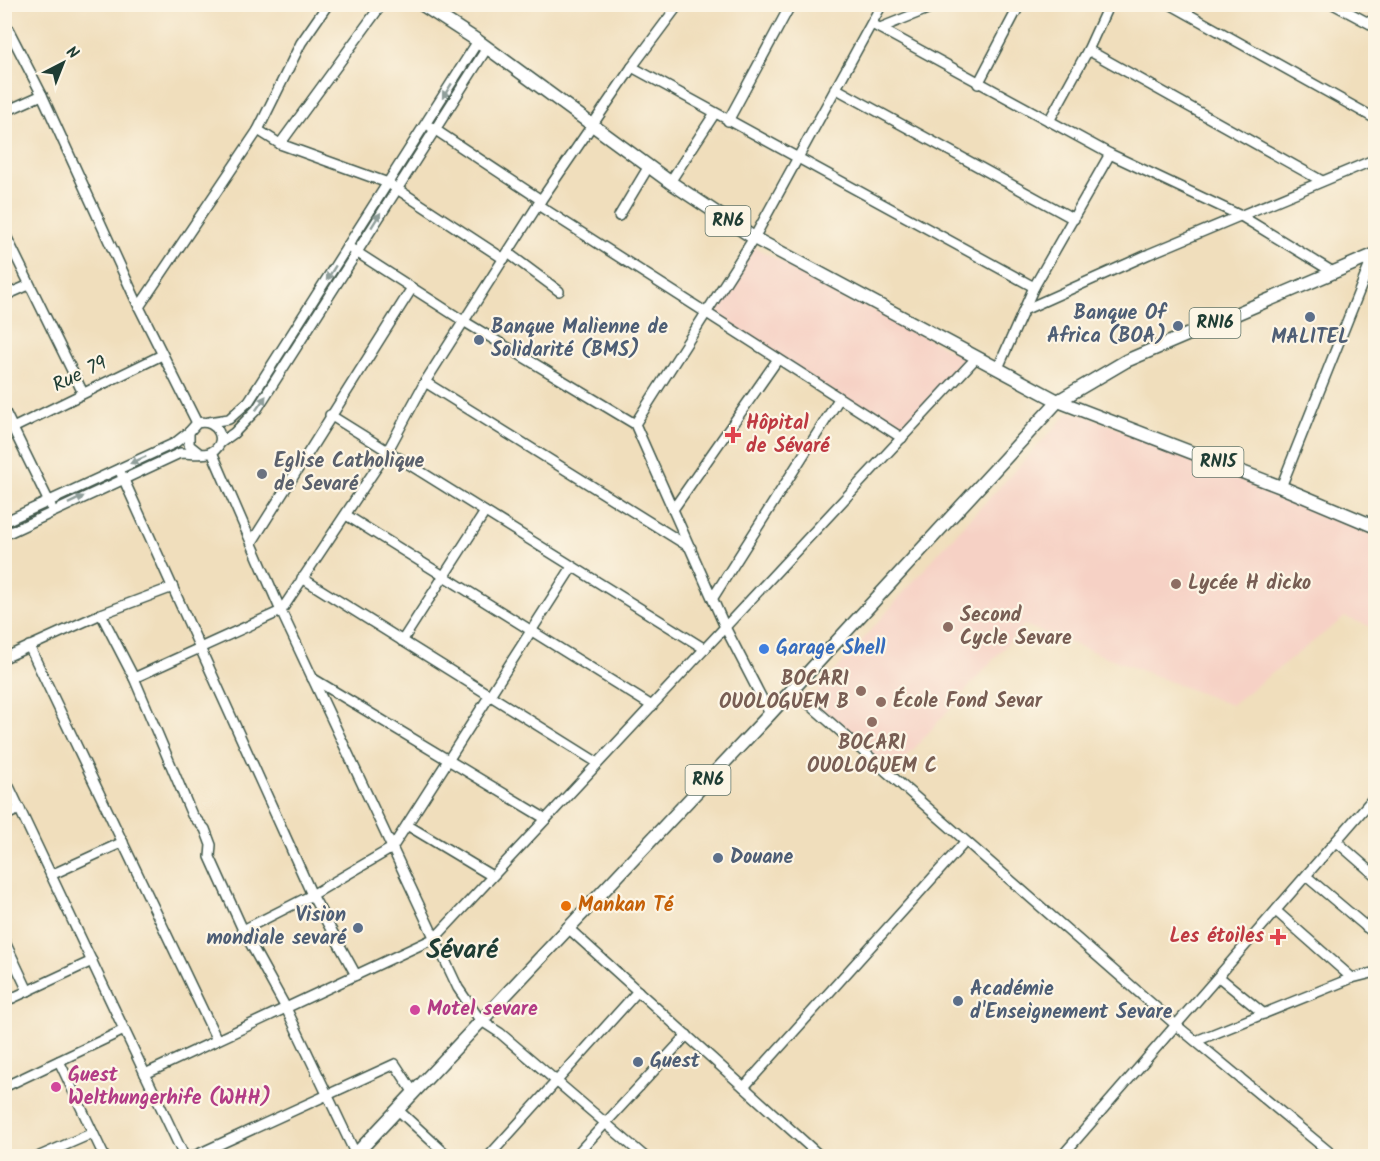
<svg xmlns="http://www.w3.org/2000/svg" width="1380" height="1161" viewBox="0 0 1380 1161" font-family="Kalam,sans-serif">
<rect width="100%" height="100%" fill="#fcf5e5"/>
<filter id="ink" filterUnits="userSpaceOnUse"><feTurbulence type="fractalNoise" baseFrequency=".0167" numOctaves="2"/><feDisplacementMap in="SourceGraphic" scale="12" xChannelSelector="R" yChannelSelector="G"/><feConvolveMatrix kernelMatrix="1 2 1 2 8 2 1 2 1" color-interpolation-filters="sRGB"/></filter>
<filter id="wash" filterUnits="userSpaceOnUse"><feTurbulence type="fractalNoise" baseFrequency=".008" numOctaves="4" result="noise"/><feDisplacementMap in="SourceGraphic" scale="24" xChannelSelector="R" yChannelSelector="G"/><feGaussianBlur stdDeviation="1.35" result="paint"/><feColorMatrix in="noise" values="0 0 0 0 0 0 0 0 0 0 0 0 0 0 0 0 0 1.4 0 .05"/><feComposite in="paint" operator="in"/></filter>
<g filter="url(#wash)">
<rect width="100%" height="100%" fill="#f0debc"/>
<g fill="#f6d1c5">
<polygon points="754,247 862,304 967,359 903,436 710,315"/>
<polygon points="1069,412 1084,414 1375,536 1375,628 1345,617 1231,705 1024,625 891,775 808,702 940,551"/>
</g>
</g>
<g filter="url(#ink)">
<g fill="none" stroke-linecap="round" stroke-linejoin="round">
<g stroke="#3e5548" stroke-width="12">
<g id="minor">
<polyline points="1170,4 1376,119"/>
<polyline points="1333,4 1376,27"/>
<polyline points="4,21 42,95 139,307 197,423"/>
<polyline points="872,24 1110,154 1241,216 1333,272"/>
<polyline points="880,28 940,4"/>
<polyline points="1088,50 1322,181"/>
<polyline points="632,67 1034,287"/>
<polyline points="978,84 1020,4"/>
<polyline points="835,88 1074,219"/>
<polyline points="4,112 42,95"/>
<polyline points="728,121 791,4"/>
<polyline points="1049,121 1088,50 1109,4"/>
<polyline points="431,127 541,200"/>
<polyline points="258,130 280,144 388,183 504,259"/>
<polyline points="280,144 382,4"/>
<polyline points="670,182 715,113"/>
<polyline points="538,205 902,438"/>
<polyline points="619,216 649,166"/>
<polyline points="4,232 83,393"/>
<polyline points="347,246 465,322 635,424 725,627 770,714"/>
<polyline points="508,253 559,291"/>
<polyline points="4,296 29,285"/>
<polyline points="139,307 258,130 301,43 328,4"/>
<polyline points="1024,310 1149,254 1376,159"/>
<polyline points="998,368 1034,287 1110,154"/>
<polyline points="425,382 691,548"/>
<polyline points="4,410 51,506"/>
<polyline points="330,415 705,649"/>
<polyline points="209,422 229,419 249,401 478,41"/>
<polyline points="635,424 754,238 882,4"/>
<polyline points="13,428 162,355"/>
<polyline points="220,443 234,433 257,409 487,48"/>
<polyline points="212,452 281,611 458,988 480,1020 500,1033 644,1156"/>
<polyline points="119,469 312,895 356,975"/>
<polyline points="1281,487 1374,254"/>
<polyline points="674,508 778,359"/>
<polyline points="346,515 652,706"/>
<polyline points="4,522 175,443 189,432"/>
<path d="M 4,535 L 180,453 C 189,453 201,455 209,453 C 231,445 218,417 197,423 L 189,432 L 189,445 L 199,453"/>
<polyline points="252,542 412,288"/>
<polyline points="302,578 598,763"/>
<polyline points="714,596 839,399"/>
<polyline points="101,614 134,678 192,815 205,829 211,845 210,857 243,930 286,1008 356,1155"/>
<polyline points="402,641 485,512"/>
<polyline points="29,646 217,1040"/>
<polyline points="4,658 101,614 173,587"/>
<polyline points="134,678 281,611 387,452 425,382 541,200 632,67 679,4"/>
<polyline points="312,678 546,819"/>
<polyline points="792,689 1176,1025 1334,1156"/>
<polyline points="4,776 184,1156"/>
<polyline points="4,816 20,809"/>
<polyline points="407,825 492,876"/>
<polyline points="1336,841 1376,876"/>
<polyline points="51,875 123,842"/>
<polyline points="1306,876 1376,935"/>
<polyline points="1276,911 1352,978"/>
<polyline points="567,927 820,1156"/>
<polyline points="1366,927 1376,916"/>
<polyline points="243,930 312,895 392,848 572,567"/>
<polyline points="4,940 28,991"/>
<polyline points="1219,977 1264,1014"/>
<polyline points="4,1002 92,961"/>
<polyline points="1196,1041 1352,978 1376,972"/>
<polyline points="59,1061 104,1156"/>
<polyline points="145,1074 435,938 977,357"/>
<polyline points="4,1087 124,1030"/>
<polyline points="744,1087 965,842"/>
<polyline points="398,1110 448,1156"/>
<polyline points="40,1156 93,1133"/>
<polyline points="194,1156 395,1064 414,1093"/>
<polyline points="489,1156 638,991"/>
<polyline points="575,1156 687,1035"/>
<polyline points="1062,1156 1376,795"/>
</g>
</g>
<g stroke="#3e5548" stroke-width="15">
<g id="major">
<polyline points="421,4 478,41 670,182 754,238 1058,401 1281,487 1376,527"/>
<polyline points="354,1156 770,714 1058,401 1126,361 1376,254"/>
</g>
</g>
<use href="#minor" stroke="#fff" stroke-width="9"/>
<use href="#major" stroke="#fff" stroke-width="12"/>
</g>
<defs><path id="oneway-solid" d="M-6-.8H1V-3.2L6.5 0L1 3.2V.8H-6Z" transform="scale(1.5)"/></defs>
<g fill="#8f9e9a">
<use href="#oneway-solid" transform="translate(447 91) rotate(122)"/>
<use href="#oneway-solid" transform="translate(376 220) rotate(-58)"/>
<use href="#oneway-solid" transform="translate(331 273) rotate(122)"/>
<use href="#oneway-solid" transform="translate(261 403) rotate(-55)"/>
<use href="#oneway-solid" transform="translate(138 460) rotate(156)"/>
<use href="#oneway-solid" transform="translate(76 500) rotate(-26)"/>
</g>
</g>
<g fill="#5c6f8a" stroke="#fcf5e5" stroke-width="2">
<circle cx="1310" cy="317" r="6"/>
<circle cx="1178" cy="326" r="6"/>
<circle cx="479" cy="340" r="6"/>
<circle cx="718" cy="858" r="6"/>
<circle cx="358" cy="928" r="6"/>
<circle cx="958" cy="1001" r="6"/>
<circle cx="638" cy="1062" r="6"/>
</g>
<g fill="#e0444e" stroke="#fcf5e5" stroke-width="2">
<path d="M730 426h6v6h6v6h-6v6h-6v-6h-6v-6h6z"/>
<path d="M1275 928h6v6h6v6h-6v6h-6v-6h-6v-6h6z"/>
</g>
<circle fill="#6b7280" stroke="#fcf5e5" stroke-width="2" cx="262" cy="474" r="6"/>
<g fill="#8d6e63" stroke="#fcf5e5" stroke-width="2">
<circle cx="1176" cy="584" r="6"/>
<circle cx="948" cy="627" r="6"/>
<circle cx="861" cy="691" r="6"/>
<circle cx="881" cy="702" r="6"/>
<circle cx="872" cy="722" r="6"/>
</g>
<circle fill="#3f7fe0" stroke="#fcf5e5" stroke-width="2" cx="764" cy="649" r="6"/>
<circle fill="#e8710a" stroke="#fcf5e5" stroke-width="2" cx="566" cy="906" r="6"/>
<g fill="#d1479c" stroke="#fcf5e5" stroke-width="2">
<circle cx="415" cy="1010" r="6"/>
<circle cx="56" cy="1087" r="6"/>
</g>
<g text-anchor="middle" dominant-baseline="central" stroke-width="4.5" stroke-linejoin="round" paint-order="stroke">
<g fill="#fcf5e5" stroke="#617469" stroke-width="1.5">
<rect x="705.5" y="206" width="45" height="30" rx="4.5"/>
<rect x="1189.5" y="308" width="51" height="30" rx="4.5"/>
<rect x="1192.5" y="447" width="51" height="30" rx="4.5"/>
<rect x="685.5" y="765" width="45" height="30" rx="4.5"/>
</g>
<g font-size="18" font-weight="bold" fill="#1f3d34">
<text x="728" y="221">RN6</text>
<text x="1215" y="323">RN16</text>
<text x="1218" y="462">RN15</text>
<text x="708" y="780">RN6</text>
</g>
<g font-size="20" font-weight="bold" fill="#4e5e75" stroke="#fcf5e5" text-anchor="start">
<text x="1166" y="314" text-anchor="end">Banque Of<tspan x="1166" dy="23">Africa (BOA)</tspan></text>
<text x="491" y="328">Banque Malienne de<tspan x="491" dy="23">Solidarité (BMS)</tspan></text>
<text x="1310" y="338" text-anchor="middle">MALITEL</text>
<text x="730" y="858">Douane</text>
<text x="346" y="916" text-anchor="end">Vision<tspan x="346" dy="23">mondiale sevaré</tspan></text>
<text x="970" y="990">Académie<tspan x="970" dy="23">d'Enseignement Sevare</tspan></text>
<text x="650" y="1062">Guest</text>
</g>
<g font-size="20" fill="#1f3d34" stroke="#fcf5e5">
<text transform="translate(80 375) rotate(-26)">Rue 79</text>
</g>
<g font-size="20" font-weight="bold" fill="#be3a42" stroke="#fcf5e5" text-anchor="start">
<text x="746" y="424">Hôpital<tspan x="746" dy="23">de Sévaré</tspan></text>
<text x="1264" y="937" text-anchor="end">Les étoiles</text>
</g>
<g font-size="20" font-weight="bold" fill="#5b616d" stroke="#fcf5e5" text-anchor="start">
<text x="274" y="462">Eglise Catholique<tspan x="274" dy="23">de Sevaré</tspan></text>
</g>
<g font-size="20" font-weight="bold" fill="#785e54" stroke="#fcf5e5" text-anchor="start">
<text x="1188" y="584">Lycée H dicko</text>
<text x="960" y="616">Second<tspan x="960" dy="23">Cycle Sevare</tspan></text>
<text x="849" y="680" text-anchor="end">BOCARI<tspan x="849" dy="23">OUOLOGUEM B</tspan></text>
<text x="893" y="702">École Fond Sevar</text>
<text x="872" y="744" text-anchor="middle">BOCARI<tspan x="872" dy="23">OUOLOGUEM C</tspan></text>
</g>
<g font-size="20" font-weight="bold" fill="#366cbe" stroke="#fcf5e5" text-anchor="start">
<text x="776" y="649">Garage Shell</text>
</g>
<g font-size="20" font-weight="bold" fill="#c56008" stroke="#fcf5e5" text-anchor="start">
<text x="578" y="906">Mankan Té</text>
</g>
<g font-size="20" font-weight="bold" fill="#b23c85" stroke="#fcf5e5" text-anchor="start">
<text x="427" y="1010">Motel sevare</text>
<text x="68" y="1076">Guest<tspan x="68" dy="23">Welthungerhife (WHH)</tspan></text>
</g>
<g font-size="26" font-weight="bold" fill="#1f3d34" stroke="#fcf5e5">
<text x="462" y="951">Sévaré</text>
</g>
</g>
<rect width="1380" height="1161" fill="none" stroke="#fcf5e5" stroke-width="24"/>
<g transform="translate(63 63) rotate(42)" stroke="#fcf5e5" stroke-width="4.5" paint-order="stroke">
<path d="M0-4.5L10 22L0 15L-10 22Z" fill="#1f3d34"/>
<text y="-9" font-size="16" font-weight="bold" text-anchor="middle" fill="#1f3d34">N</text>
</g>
</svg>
